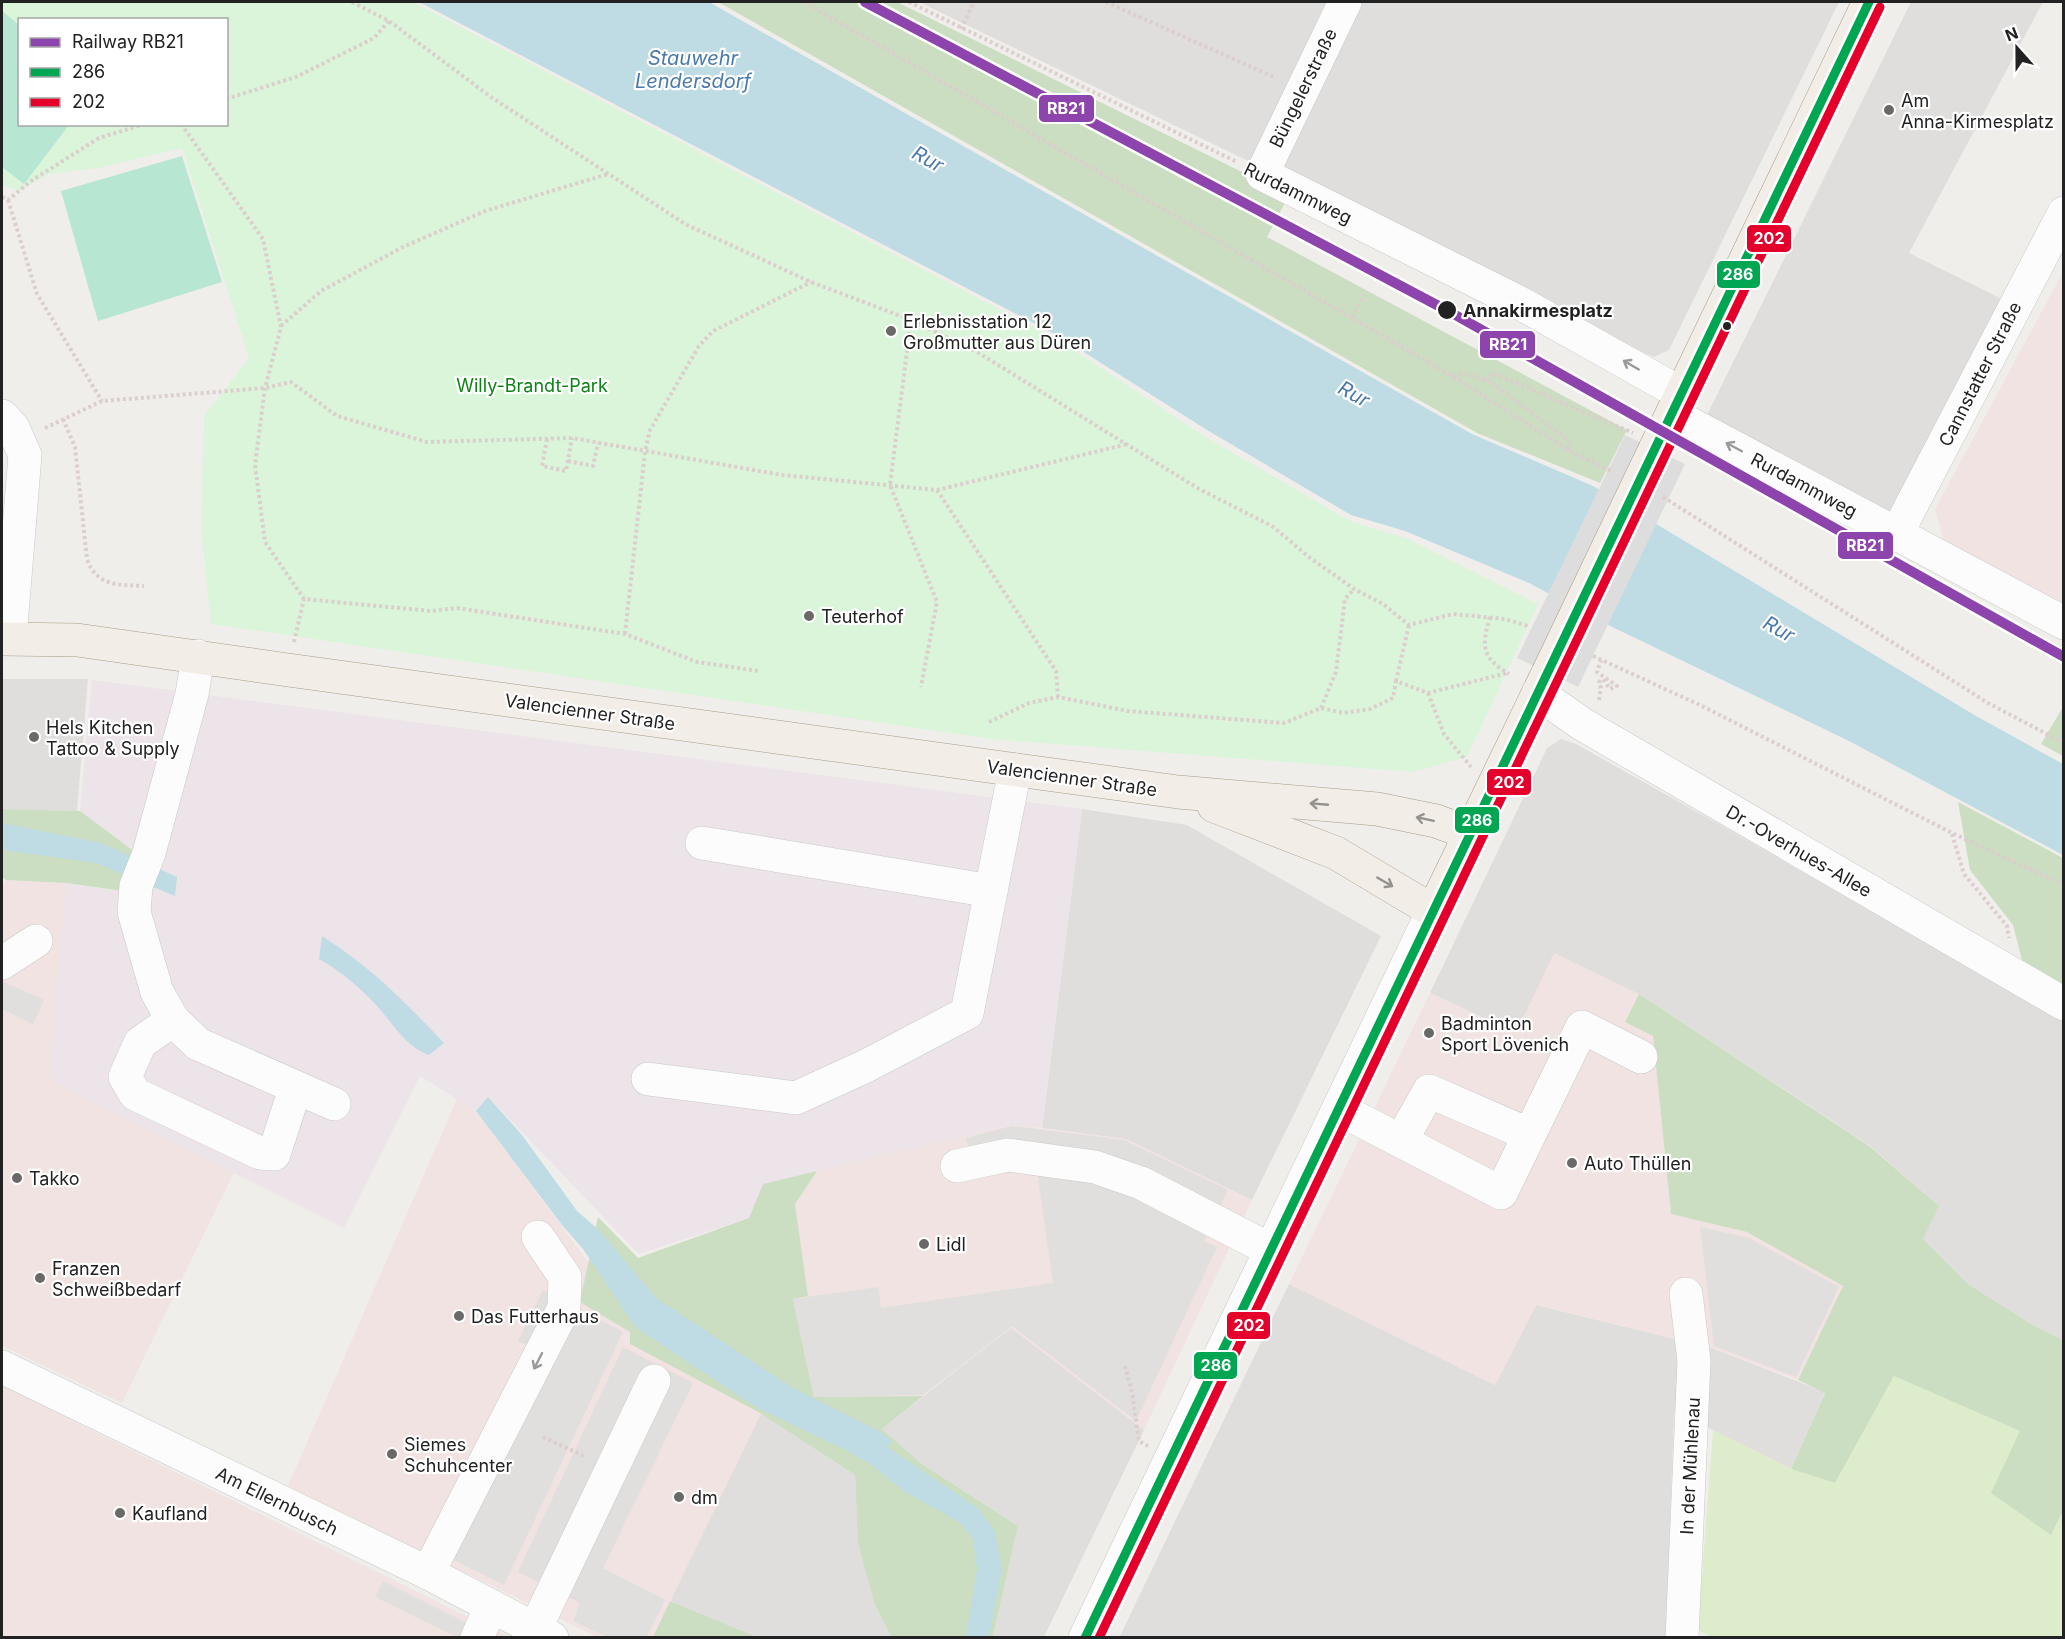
<svg xmlns="http://www.w3.org/2000/svg" width="2065" height="1639" viewBox="0 0 2065 1639" font-family="Inter,sans-serif">
<rect width="100%" height="100%" fill="#f0eeeb"/>
<g fill="#dfdedc">
<polygon points="919,2 1839,2 1669,350 1654,357 1524,300 1271,172"/>
<polygon points="1911,2 2043,2 1909,253 2004,300 1892,512 1882,518 1709,423 1708,413"/>
<polygon points="2,679 88,679 77,811 2,809"/>
<polygon points="1561,739 1576,744 1722,826 2063,1021 2063,1340 2031,1324 1968,1284 1922,1238 1939,1206 1869,1145 1639,994 1516,1033 1430,993 1547,748"/>
<polygon points="1082,809 1187,825 1381,936 1252,1200 1126,1139 1042,1128"/>
<polygon points="1289,1284 1495,1385 1536,1305 1712,1348 1825,1392 1791,1469 1674,1411 1666,1637 1119,1638"/>
<polygon points="1011,1327 1144,1430 1044,1637 993,1637 1018,1526 922,1464 882,1429"/>
<polygon points="761,1413 855,1475 858,1544 874,1603 891,1637 757,1637 670,1601"/>
</g>
<g fill="#f1e3e1">
<polygon points="2063,272 2063,608 1946,549 1935,509"/>
<polygon points="6,880 66,883 50,1077 90,1101 234,1172 122,1403 2,1346 2,890"/>
<polygon points="1554,953 1639,994 1625,1022 1653,1035 1671,1214 1747,1232 1843,1286 1798,1380 1712,1348 1536,1305 1495,1385 1289,1284 1430,993 1516,1033"/>
<polygon points="457,1099 476,1111 589,1263 581,1302 631,1332 630,1344 761,1413 653,1637 597,1637 288,1486"/>
<polygon points="1011,1125 1126,1139 1252,1200 1144,1430 1011,1328 923,1396 814,1397 793,1298 808,1296 795,1204 817,1171"/>
<polygon points="2,1386 466,1616 510,1637 2,1637"/>
</g>
<polygon fill="#ede4e9" points="92,680 1082,809 1042,1128 1011,1125 763,1184 749,1218 639,1254 488,1097 476,1111 420,1076 344,1228 90,1101 50,1077 66,883 124,891 135,852 80,811"/>
<polygon fill="#ddeccb" points="1894,1376 2020,1431 2051,1535 2063,1511 2063,1637 1714,1638 1698,1630 1713,1430 1791,1469 1835,1483"/>
<g fill="#cbdec1">
<polygon points="718,2 897,2 1289,195 1267,237 1627,430 1600,483 1477,433"/>
<polygon points="2063,707 2063,756 2041,744"/>
<polygon points="1958,802 2063,858 2063,984 2022,960 2013,925 1970,870"/>
<polygon points="2,809 80,811 135,852 124,891 66,883 6,880 2,877"/>
<polygon points="1639,994 1868,1145 1939,1206 1923,1239 1968,1284 2031,1324 2063,1340 2063,1511 2051,1535 1991,1493 2020,1431 1894,1376 1835,1483 1791,1469 1825,1393 1798,1380 1843,1286 1747,1232 1671,1214 1653,1036 1625,1022"/>
<polygon points="817,1171 795,1204 808,1296 793,1299 814,1397 923,1396 882,1429 922,1464 1018,1526 993,1637 891,1637 874,1603 858,1544 855,1475 760,1413 630,1344 630,1332 580,1302 598,1217 638,1258 749,1218 763,1184"/>
<polygon points="670,1601 757,1637 653,1637"/>
</g>
<path fill="#daf5da" fill-rule="evenodd" d="M 2,2 L 413,2 L 1060,341 L 1204,436 L 1352,522 L 1406,538 L 1538,604 L 1467,757 L 1413,772 L 991,739 L 211,624 L 201,531 L 204,416 L 249,358 L 182,148 L 99,168 L 49,174 L 19,191 L 2,185 ZM 20,20 L 226,20 L 226,124 L 20,124 Z"/>
<g fill="#b7e6d2">
<polygon points="2,11 19,25 20,124 69,125 24,184 2,167"/>
<polygon points="182,156 222,282 98,321 61,191"/>
</g>
<g fill="#e0dfde">
<polygon points="2,981 44,1000 33,1024 2,1009"/>
<polygon points="1012,1126 1124,1140 1228,1190 1204,1241 1217,1247 1136,1421 1012,1326 923,1395 814,1397 793,1299 878,1287 881,1308 1053,1283 1037,1170 976,1177 966,1138"/>
<polygon points="1700,1227 1749,1238 1839,1287 1796,1377 1714,1346"/>
<polygon points="543,1290 623,1332 504,1585 427,1547 528,1346 518,1341"/>
<polygon points="623,1347 693,1383 603,1568 665,1600 647,1637 607,1637 573,1621 580,1603 518,1572"/>
<polygon points="383,1581 475,1627 470,1637 456,1637 375,1597"/>
</g>
<g fill="#bfdbe3">
<polygon points="419,2 709,2 1472,434 1593,486 1976,716 2063,764 2063,855 1849,741 1602,622 1529,583 1405,531 1351,515 1207,430 1060,337"/>
<polygon points="2,823 101,843 177,877 175,896 96,863 2,850"/>
<path d="M 322,936 C 373,969 403,1000 444,1043 L 429,1055 C 406,1047 393,1024 378,1007 C 361,988 341,971 319,959 Z"/>
<polygon points="488,1097 522,1135 577,1211 600,1231 656,1298 793,1388 879,1431 892,1441 887,1447 979,1509 995,1532 1002,1569 989,1637 966,1637 977,1569 973,1539 959,1522 905,1492 874,1467 844,1449 757,1408 635,1327 583,1249 562,1225 476,1111"/>
</g>
<polygon fill="#dedddd" points="1625,435 1685,464 1578,687 1517,658"/>
<g fill="none" stroke-linecap="round" stroke-linejoin="round">
<g stroke="#c9c8c7" stroke-width="34">
<g id="minor">
<polyline points="1345,2 1262,174 1520,303 1682,394"/>
<polyline points="1672,414 2064,623"/>
<polyline points="2,416 13,428 25,455 10,638"/>
<polyline points="1896,535 2064,213"/>
<polyline points="198,656 192,694 149,853 136,886 134,912 157,992 173,1020 198,1044 334,1104"/>
<polyline points="1538,693 1582,724 2064,1004"/>
<polyline points="702,843 991,891 1015,770"/>
<polyline points="2,963 36,941"/>
<polyline points="173,1020 140,1043 125,1077 135,1094 260,1153 274,1154 295,1089"/>
<polyline points="648,1079 796,1098 866,1066 967,1013 991,891"/>
<polyline points="1339,1109 1501,1193 1582,1027 1641,1057"/>
<polyline points="1401,1141 1429,1091 1528,1134"/>
<polyline points="957,1166 1008,1155 1095,1167 1141,1183 1271,1250"/>
<polyline points="2,1367 428,1573 552,1638"/>
<polyline points="428,1573 564,1308 565,1277 538,1237"/>
<polyline points="535,1629 654,1381"/>
<polyline points="477,1638 491,1606"/>
<polyline points="1085,1638 1433,911"/>
<polyline points="1682,1638 1694,1361 1686,1294"/>
</g>
</g>
<g stroke="#a79c86" stroke-width="34">
<g id="major">
<polyline points="1655,449 1869,2"/>
<polyline points="2,639 77,640 288,670 1178,792 1377,809 1436,821 1471,834"/>
<polyline points="1214,806 1336,853 1433,911 1548,673"/>
</g>
</g>
<g stroke="#dccecd" stroke-width="4" stroke-dasharray="3 3" stroke-linecap="butt">
<polyline points="352,2 389,21 491,97 685,224 811,282 911,320 977,352 1199,489 1272,526 1309,557 1354,589 1383,604 1409,625 1453,614 1505,619 1528,626"/>
<polyline points="804,2 1454,377 1568,450 1613,472"/>
<polyline points="909,2 1237,162"/>
<polyline points="1106,2 1276,78"/>
<polyline points="961,29 974,2"/>
<polyline points="226,99 296,77 374,38 389,21"/>
<polyline points="181,124 263,239 281,327 265,388 255,465 265,542 304,599 431,611 457,608 625,634 697,662 759,671"/>
<polyline points="2,197 8,200 31,181 99,138 145,124"/>
<polyline points="8,200 37,294 102,401"/>
<polyline points="1352,317 1364,294"/>
<polyline points="911,320 890,485 937,602 921,687"/>
<polyline points="281,326 321,291 403,247 485,211 608,174"/>
<polyline points="1454,377 1461,373 1488,380"/>
<path d="M 63,419 L 75,447 L 87,559 C 96,586 118,585 144,586"/>
<polyline points="45,428 102,401 265,388 291,382 337,416 427,442 572,438 782,475 937,490 1128,444"/>
<polyline points="547,439 542,466 566,471 572,438"/>
<polyline points="1568,450 1569,441 1488,380 1493,373 1633,433"/>
<polyline points="568,461 593,466 598,443"/>
<polyline points="937,490 1056,671 1058,697"/>
<polyline points="1663,497 1988,703 2064,743"/>
<path d="M 1490,617 C 1481,647 1482,658 1509,674"/>
<polyline points="625,634 645,452 650,430 699,346 713,331 811,282"/>
<polyline points="294,642 304,599"/>
<polyline points="1593,656 1702,706 1952,833 2064,885"/>
<polyline points="1396,681 1409,625"/>
<polyline points="1428,693 1444,734 1471,767"/>
<polyline points="1599,700 1601,688 1599,682 1603,679 1610,689 1617,686 1597,672 1601,660"/>
<polyline points="1321,708 1336,672 1345,599 1354,589"/>
<polyline points="989,722 1029,703 1058,697 1128,711 1284,723 1321,708 1343,713 1370,709 1393,698 1396,681 1428,693 1507,673"/>
<polyline points="1952,834 1964,874 2007,926 2009,938"/>
<polyline points="1125,1366 1132,1392 1139,1441 1148,1446"/>
<polyline points="543,1437 586,1457"/>
</g>
<use href="#minor" stroke="#fdfcfc" stroke-width="33"/>
<use href="#major" stroke="#f3ede7" stroke-width="33"/>
<g stroke="#a79c86" stroke-width="34" stroke-linecap="butt">
<polyline id="major-bridge" points="1548,673 1655,449"/>
</g>
<use href="#major-bridge" stroke="#f3ede7" stroke-width="33"/>
<g stroke="#fff" stroke-width="14">
<polyline id="bus-1" points="1085,1638 1869,2"/>
</g>
<g stroke="#fff" stroke-width="14">
<polyline id="bus-2" points="1099,1638 1880,7"/>
</g>
<use href="#bus-1" stroke="#00a651" stroke-width="9"/>
<use href="#bus-2" stroke="#e4002b" stroke-width="9"/>
<g stroke="#fff" stroke-width="15">
<polyline id="rail-1" points="865,2 1450,312 2064,657"/>
</g>
<use href="#rail-1" stroke="#8e44ad" stroke-width="10"/>
</g>
<defs><path id="oneway-shaft" d="M-6 0H5M1.5-3L5.5 0L1.5 3" fill="none" stroke-width="1.6" stroke-linecap="round" stroke-linejoin="round" transform="scale(1.5)"/></defs>
<g stroke="#9a9a9a">
<use href="#oneway-shaft" transform="translate(1631 365) rotate(-150)"/>
<use href="#oneway-shaft" transform="translate(1734 447) rotate(-152)"/>
<use href="#oneway-shaft" transform="translate(538 1361) rotate(117)"/>
</g>
<g stroke="#95928e">
<use href="#oneway-shaft" transform="translate(1319 804) rotate(-175)"/>
<use href="#oneway-shaft" transform="translate(1425 819) rotate(-168)"/>
<use href="#oneway-shaft" transform="translate(1385 882) rotate(30)"/>
</g>
<g fill="#6a6968" stroke="#fff" stroke-width="2">
<circle cx="1889" cy="110" r="6"/>
<circle cx="891" cy="331" r="6"/>
<circle cx="809" cy="616" r="6"/>
<circle cx="34" cy="737" r="6"/>
<circle cx="1429" cy="1033" r="6"/>
<circle cx="1572" cy="1163" r="6"/>
<circle cx="17" cy="1178" r="6"/>
<circle cx="924" cy="1244" r="6"/>
<circle cx="40" cy="1278" r="6"/>
<circle cx="459" cy="1316" r="6"/>
<circle cx="392" cy="1454" r="6"/>
<circle cx="679" cy="1497" r="6"/>
<circle cx="120" cy="1513" r="6"/>
</g>
<g fill="#222" stroke="#fff" stroke-width="2">
<circle cx="1447" cy="310" r="10"/>
<circle cx="1727" cy="326" r="5"/>
</g>
<g text-anchor="middle" dominant-baseline="central" stroke-width="4.5" stroke-linejoin="round" paint-order="stroke">
<g font-size="18" fill="#222" stroke="#fff">
<text transform="translate(1303 88) rotate(-64)">Büngelerstraße</text>
<text transform="translate(1298 193) rotate(26)">Rurdammweg</text>
<text transform="translate(1980 374) rotate(-63)">Cannstatter Straße</text>
<text transform="translate(1804 485) rotate(28)">Rurdammweg</text>
<text transform="translate(590 712) rotate(8)">Valencienner Straße</text>
<text transform="translate(1072 778) rotate(8)">Valencienner Straße</text>
<text transform="translate(1799 851) rotate(30)">Dr.-Overhues-Allee</text>
<text transform="translate(1690 1466) rotate(-87)">In der Mühlenau</text>
<text transform="translate(277 1501) rotate(26)">Am Ellernbusch</text>
</g>
<g font-size="18" fill="#222" stroke="#fff" text-anchor="start">
<text x="1901" y="100">Am<tspan x="1901" dy="21">Anna-Kirmesplatz</tspan></text>
<text x="903" y="321">Erlebnisstation 12<tspan x="903" dy="21">Großmutter aus Düren</tspan></text>
<text x="821" y="616">Teuterhof</text>
<text x="46" y="727">Hels Kitchen<tspan x="46" dy="21">Tattoo &amp; Supply</tspan></text>
<text x="1441" y="1023">Badminton<tspan x="1441" dy="21">Sport Lövenich</tspan></text>
<text x="1584" y="1163">Auto Thüllen</text>
<text x="29" y="1178">Takko</text>
<text x="936" y="1244">Lidl</text>
<text x="52" y="1268">Franzen<tspan x="52" dy="21">Schweißbedarf</tspan></text>
<text x="471" y="1316">Das Futterhaus</text>
<text x="404" y="1444">Siemes<tspan x="404" dy="21">Schuhcenter</tspan></text>
<text x="691" y="1497">dm</text>
<text x="132" y="1513">Kaufland</text>
</g>
<g font-size="18" font-weight="bold" fill="#222" stroke="#fff" text-anchor="start">
<text x="1463" y="310">Annakirmesplatz</text>
</g>
<g font-size="18" fill="#0c8416" stroke="#fff">
<text x="532" y="385">Willy-Brandt-Park</text>
</g>
<g font-size="20" font-style="italic" fill="#4a7aab" stroke="#fff">
<text x="693" y="58">Stauwehr<tspan x="693" dy="23">Lendersdorf</tspan></text>
<text transform="translate(928 159) rotate(29)">Rur</text>
<text transform="translate(1354 394) rotate(29)">Rur</text>
<text transform="translate(1779 629) rotate(29)">Rur</text>
</g>
</g>
<g stroke="#fff" stroke-width="2">
<rect x="1038" y="94" width="57" height="29" rx="6" fill="#8e44ad"/>
<rect x="1746" y="224" width="46" height="29" rx="6" fill="#e4002b"/>
<rect x="1716" y="260" width="45" height="29" rx="6" fill="#00a651"/>
<rect x="1479" y="330" width="57" height="29" rx="6" fill="#8e44ad"/>
<rect x="1837" y="531" width="57" height="29" rx="6" fill="#8e44ad"/>
<rect x="1486" y="768" width="46" height="28" rx="6" fill="#e4002b"/>
<rect x="1454" y="806" width="46" height="28" rx="6" fill="#00a651"/>
<rect x="1226" y="1311" width="45" height="29" rx="6" fill="#e4002b"/>
<rect x="1193" y="1351" width="45" height="29" rx="6" fill="#00a651"/>
</g>
<g font-size="16" text-anchor="middle" font-weight="bold" fill="#fff">
<text x="1066" y="114">RB21</text>
<text x="1769" y="244">202</text>
<text x="1738" y="280">286</text>
<text x="1508" y="350">RB21</text>
<text x="1865" y="551">RB21</text>
<text x="1509" y="788">202</text>
<text x="1477" y="826">286</text>
<text x="1249" y="1331">202</text>
<text x="1216" y="1371">286</text>
</g>
<rect width="2065" height="1639" fill="none" stroke="#222222" stroke-width="6"/>
<rect x="18" y="18" width="210" height="108" fill="#ffffff" stroke="#a7a7a7" stroke-width="1.5"/>
<rect x="30" y="38" width="30" height="9" fill="#8e44ad" stroke="#a7a7a7" stroke-width="1.5"/>
<text x="72" y="48" font-size="18" fill="#222222">Railway RB21</text>
<rect x="30" y="68" width="30" height="9" fill="#00a651" stroke="#a7a7a7" stroke-width="1.5"/>
<text x="72" y="78" font-size="18" fill="#222222">286</text>
<rect x="30" y="98" width="30" height="9" fill="#e4002b" stroke="#a7a7a7" stroke-width="1.5"/>
<text x="72" y="108" font-size="18" fill="#222222">202</text>
<g transform="translate(2017 48) rotate(339)" stroke="#ffffff" stroke-width="4.5" paint-order="stroke">
<path d="M0-4.5L10 22L0 15L-10 22Z" fill="#222222"/>
<text y="-9" font-size="16" font-weight="bold" text-anchor="middle" fill="#222222">N</text>
</g>
</svg>
